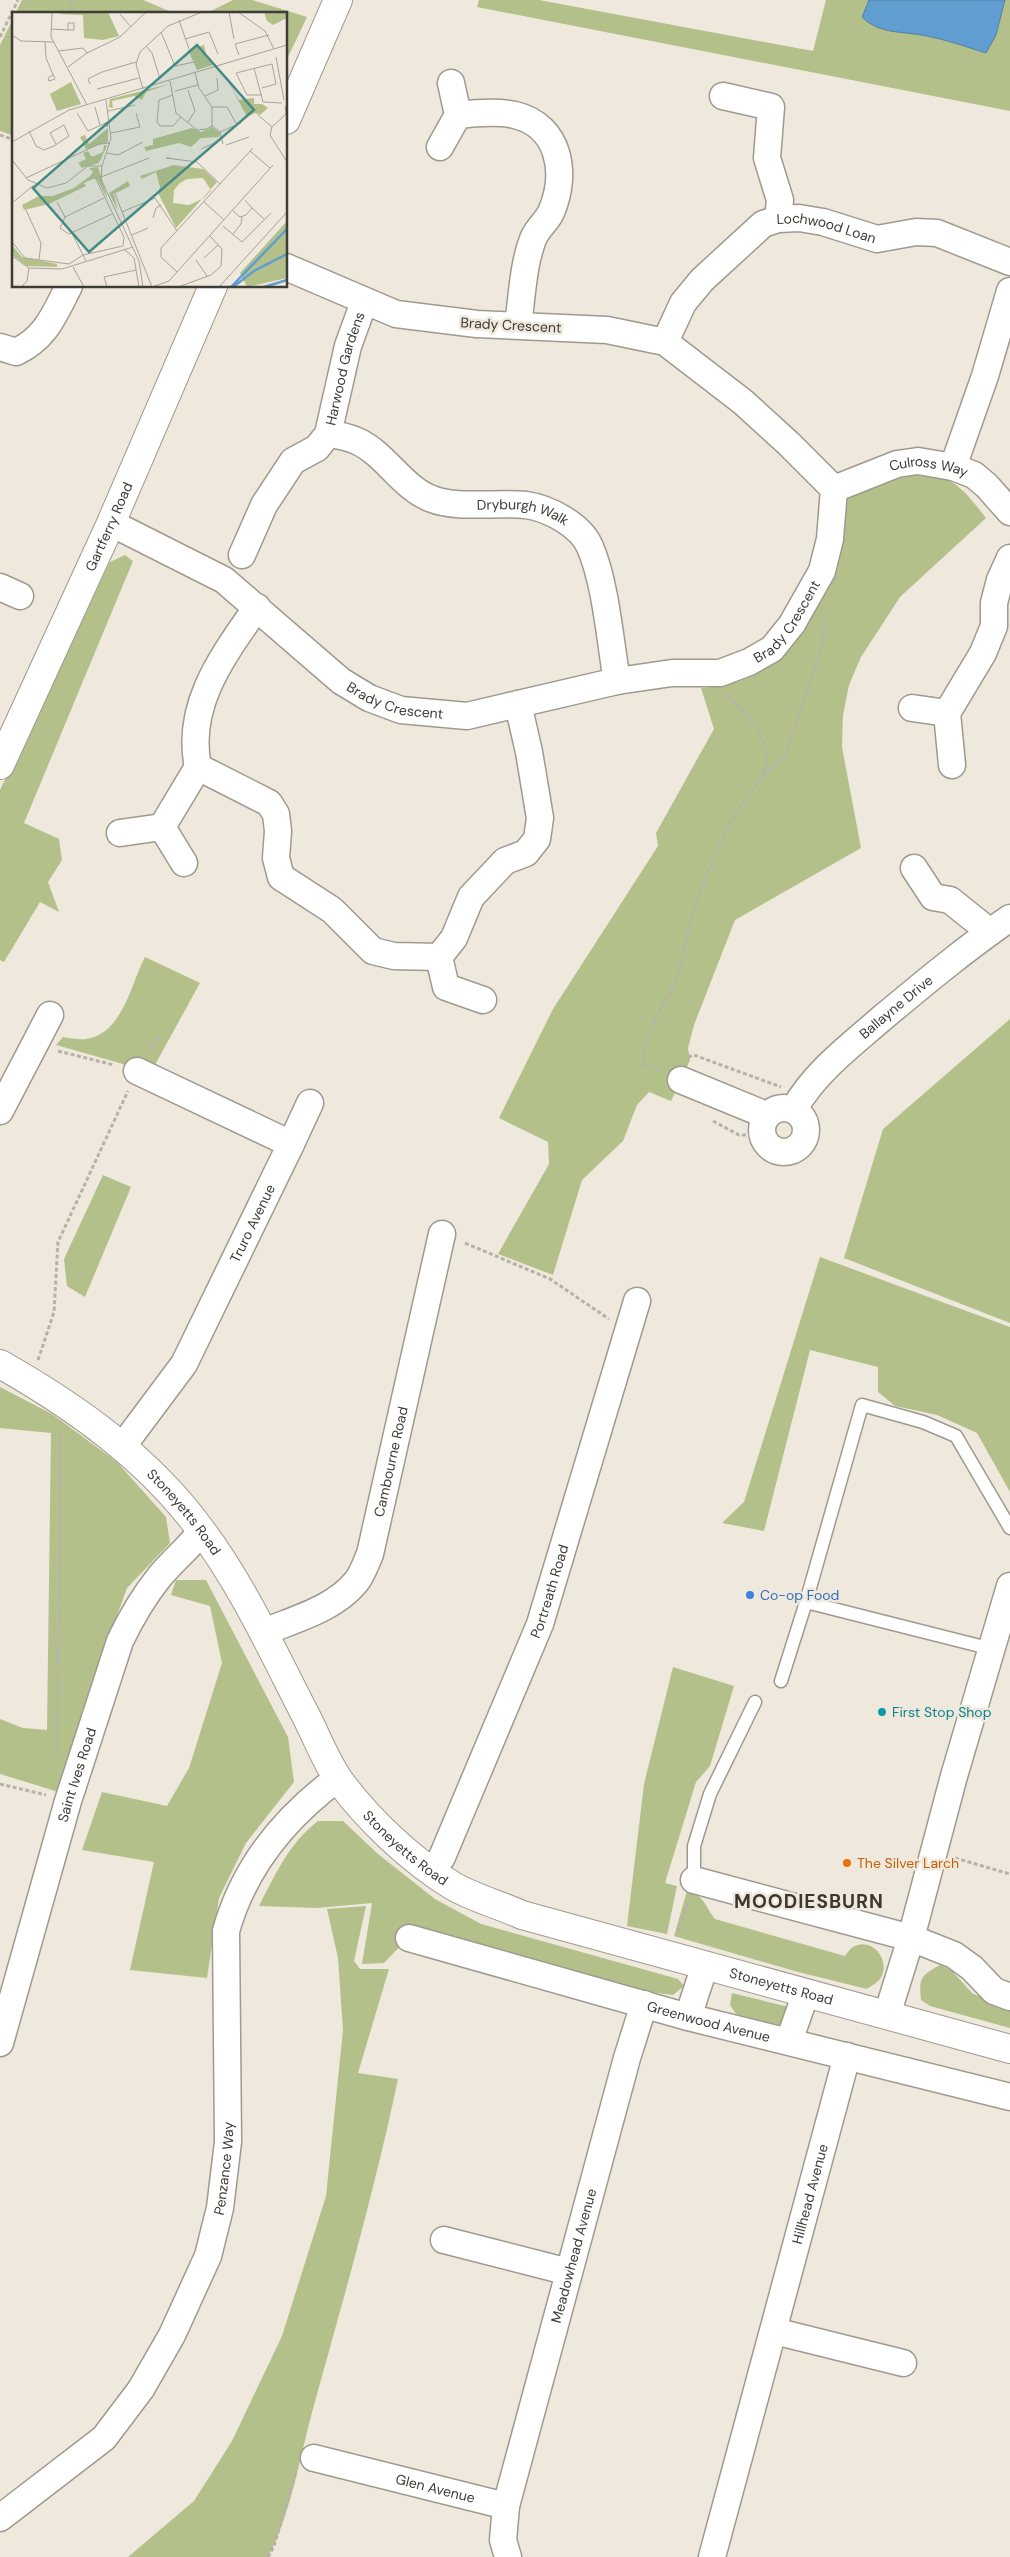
<svg xmlns="http://www.w3.org/2000/svg" width="1010" height="2557" viewBox="0 0 1010 2557" font-family="'DM Sans',sans-serif">
<rect width="100%" height="100%" fill="#efe8dc"/>
<g fill="#b4c08a">
<polygon points="22,0 143,0 176,14 15,14"/>
<polygon points="233,0 252,0 307,17 286,61 286,14 205,14"/>
<polygon points="479,0 539,0 813,51 826,0 1010,0 1010,111 477,7"/>
<polygon points="14,17 14,136 0,131 0,45"/>
<path d="M 916,473 C 954,475 964,490 986,518 L 900,597 L 861,657 L 849,685 L 843,715 L 842,747 L 861,848 L 735,920 L 694,1025 L 688,1048 L 690,1060 L 671,1101 L 649,1092 L 637,1105 L 623,1141 L 582,1180 L 553,1275 L 498,1254 L 549,1164 L 548,1142 L 499,1118 L 553,1009 L 658,846 L 656,833 L 714,729 L 701,688 C 811,681 821,586 845,500 L 855,494 Z"/>
<polygon points="125,555 133,561 24,823 59,839 62,860 48,882 59,912 40,902 4,962 0,960 0,790 110,562"/>
<path d="M 145,957 L 200,983 L 151,1072 L 56,1045 L 63,1037 C 70,1038 79,1040 86,1039 C 123,1034 131,983 145,957 Z"/>
<polygon points="1010,1019 1010,1323 844,1258 883,1129"/>
<polygon points="103,1175 131,1187 85,1297 67,1286 64,1259"/>
<polygon points="820,1257 1010,1327 1010,1492 977,1433 937,1415 895,1406 878,1392 878,1367 810,1350 764,1531 722,1523 744,1502"/>
<polygon points="0,1387 52,1414 117,1462 166,1517 170,1543 127,1588 98,1668 65,1794 0,1774 0,1719 23,1728 47,1730 51,1433 0,1428"/>
<polygon points="176,1580 206,1580 288,1737 294,1782 246,1843 219,1898 207,1978 130,1970 154,1862 82,1850 102,1792 167,1806 189,1768 222,1663 210,1606 171,1595"/>
<polygon points="673,1667 734,1686 710,1766 696,1782 665,1883 677,1886 667,1934 627,1926 644,1784"/>
<path d="M 318,1821 L 343,1821 L 378,1854 L 435,1899 L 481,1924 L 678,1979 L 684,1986 L 673,1995 L 617,1988 L 416,1930 L 384,1963 L 362,1964 L 372,1903 L 317,1908 L 259,1906 C 275,1875 289,1843 318,1821 Z"/>
<path d="M 687,1891 C 705,1895 705,1907 715,1919 L 845,1956 C 847,1953 851,1948 853,1947 C 873,1936 892,1962 880,1979 C 877,1983 871,1986 867,1989 L 798,1972 L 674,1936 Z"/>
<path d="M 366,1906 L 354,1961 L 360,1969 L 389,1969 L 358,2073 L 398,2079 C 375,2189 344,2297 314,2405 C 300,2455 292,2511 268,2557 L 128,2557 L 194,2501 L 232,2441 L 282,2336 L 326,2196 L 343,2030 L 338,1958 L 327,1909 Z"/>
<path d="M 940,1965 L 951,1970 L 973,1994 L 1010,2006 L 1010,2028 L 930,2006 L 921,2000 C 919,1978 920,1976 940,1965 Z"/>
<polygon points="732,1993 793,2008 793,2022 777,2025 736,2014 730,2005"/>
</g>
<path fill="#609dd0" stroke="#5680a2" d="M 869,0 L 1005,0 L 996,35 L 986,53 C 967,47 947,40 927,36 C 904,31 880,35 862,17 Z"/>
<g fill="none" stroke-linecap="round" stroke-linejoin="round">
<g stroke="#a0998e" stroke-width="15">
<g id="service">
<polyline points="806,1602 992,1649"/>
<polyline points="781,1681 806,1602 862,1405 923,1422 956,1436 1010,1528"/>
<polyline points="694,1880 694,1846 710,1794 755,1702"/>
</g>
</g>
<g stroke="#a0998e" stroke-width="29">
<g id="minor">
<path d="M 451,83 L 458,115 C 476,113 498,111 515,115 C 560,126 567,173 552,210 C 548,221 537,228 533,239 C 523,265 522,297 518,325"/>
<polyline points="723,96 771,107 767,158 780,200 778,219"/>
<polyline points="440,147 458,115"/>
<path id="s1" d="M 665,342 L 683,303 L 702,280 L 763,224 L 778,219 L 799,218 L 823,222 L 877,239 L 916,232 L 937,233 L 1010,262"/>
<path d="M 0,347 L 16,352 C 46,338 54,315 69,286"/>
<path id="s2" d="M 328,434 C 337,435 348,437 357,441 C 386,454 402,488 432,499 C 457,509 497,502 526,505 C 548,508 581,525 590,547 C 606,584 610,641 617,681"/>
<polyline points="953,467 985,376 1010,291"/>
<path id="s3" d="M 834,489 L 897,464 L 918,461 L 953,467 L 974,475 L 987,486 L 1010,512"/>
<path id="s4" d="M 111,523 L 224,580 L 341,681 L 369,698 L 401,710 L 467,716 L 617,681 L 672,673 L 720,673 L 749,662 L 772,649 L 792,624 L 822,571 L 830,539 L 834,489 L 788,443 L 743,402 L 665,342 L 607,330 L 477,324 L 396,314 L 286,267"/>
<path id="s5" d="M 242,555 L 264,505 L 293,461 L 317,448 L 328,434 L 348,346 L 364,302"/>
<polyline points="0,587 20,596"/>
<path d="M 257,607 C 223,656 185,705 198,767 L 269,803 L 276,814 L 278,831 L 276,858 L 281,877 L 332,910 L 373,951 L 394,956 L 439,957 L 454,938 L 471,897 L 505,861 L 526,853 L 537,839 L 540,818 L 529,752 L 518,704"/>
<polyline points="912,708 947,713"/>
<polyline points="952,765 947,713 983,653 994,626 994,603 1000,580 1010,558"/>
<polyline points="120,833 162,827"/>
<polyline points="184,863 162,827 198,767"/>
<polyline points="914,868 933,897 950,900 990,932"/>
<polyline points="439,957 446,987 483,1000"/>
<polyline points="681,1080 766,1115"/>
<circle cx="784" cy="1130" r="22"/>
<path id="s6" d="M 794,1109 C 815,1072 849,1047 881,1019 C 923,984 965,949 1010,918"/>
<polyline points="0,1111 50,1015"/>
<polyline points="291,1144 310,1103"/>
<path id="s7" d="M 122,1447 L 184,1364 L 291,1144 L 137,1071"/>
<path id="s8" d="M 264,1632 C 295,1619 334,1609 356,1582 C 362,1575 366,1563 370,1554 L 442,1234"/>
<path id="s9" d="M 432,1871 L 442,1857 L 540,1624 L 637,1301"/>
<polyline points="694,1880 911,1938 954,1955 972,1968 994,1991 1010,1997"/>
<path id="s10" d="M 409,1938 L 688,2017 L 1010,2097"/>
<polyline points="887,2015 911,1938 954,1776 1010,1586"/>
<polyline points="688,2017 705,1965"/>
<polyline points="789,2041 806,1993"/>
<path id="s11" d="M 0,2043 L 68,1801 L 120,1641 C 131,1618 144,1596 160,1576 C 174,1560 189,1547 202,1531"/>
<polyline points="444,2240 569,2272"/>
<polyline points="774,2331 903,2363"/>
<path id="s12" d="M 314,2458 L 506,2506"/>
<path id="s13" d="M 0,2518 L 104,2438 L 141,2389 L 172,2335 L 208,2256 L 220,2208 L 228,2142 L 226,1931 C 244,1867 285,1817 338,1778"/>
<path id="s14" d="M 508,2557 L 503,2540 L 506,2506 L 627,2058 L 644,2004"/>
<path id="s15" d="M 712,2557 L 847,2056"/>
</g>
</g>
<g stroke="#a0998e" stroke-width="30">
<g id="tertiary">
<polyline points="286,120 338,0"/>
<path id="s16" d="M 0,765 L 111,523 L 213,286"/>
<path id="s17" d="M 0,1364 C 76,1407 149,1459 201,1530 C 243,1586 273,1652 305,1714 C 316,1735 325,1760 339,1780 C 367,1819 412,1861 453,1886 C 474,1898 500,1905 522,1915 L 1010,2049"/>
</g>
</g>
<g stroke="#b7b2a8" stroke-width="3" stroke-dasharray="4 2.5" stroke-linecap="butt">
<polyline points="70,0 73,14"/>
<polyline points="0,37 18,0"/>
<polyline points="0,135 14,140"/>
<polyline points="764,777 784,757 818,660 825,630 823,616"/>
<polyline points="58,1051 114,1065"/>
<polyline points="150,1051 159,1036"/>
<polyline points="688,1057 694,1055 781,1087"/>
<path d="M 659,1070 L 644,1065 C 641,1032 663,1010 675,982 C 684,961 685,937 692,916 C 703,881 719,847 735,815 C 742,801 764,780 766,768 C 770,736 748,714 726,695"/>
<polyline points="713,1121 739,1135 750,1135"/>
<polyline points="465,1243 550,1279 609,1319"/>
<polyline points="38,1360 54,1312 58,1242 128,1091"/>
<polyline points="57,1755 61,1432"/>
<polyline points="0,1784 46,1795"/>
<polyline points="955,1858 1010,1874"/>
<polyline points="678,1932 688,1902"/>
<polyline points="268,2557 274,2546 296,2472"/>
</g>
<use href="#service" stroke="#fff" stroke-width="12"/>
<use href="#minor" stroke="#fff" stroke-width="26"/>
<use href="#tertiary" stroke="#fff" stroke-width="28"/>
</g>
<circle fill="#3f7fe0" stroke="#efe8dc" stroke-width="2" cx="750" cy="1595" r="5"/>
<circle fill="#0f9aa8" stroke="#efe8dc" stroke-width="2" cx="882" cy="1712" r="5"/>
<circle fill="#e8710a" stroke="#efe8dc" stroke-width="2" cx="847" cy="1863" r="5"/>
<g text-anchor="middle" dominant-baseline="central" stroke-width="5" stroke-linejoin="round" paint-order="stroke">
<g font-size="14" fill="#3e3c37" stroke="#efe8dc">
<text stroke="none"><textPath href="#s1" startOffset="221">Lochwood Loan</textPath></text>
<text transform="translate(511 325) rotate(3)">Brady Crescent</text>
<text stroke="none"><textPath href="#s5" startOffset="220">Harwood Gardens</textPath></text>
<text stroke="none"><textPath href="#s3" startOffset="100">Culross Way</textPath></text>
<text stroke="none"><textPath href="#s2" startOffset="218">Dryburgh Walk</textPath></text>
<text stroke="none"><textPath href="#s16" startOffset="262">Gartferry Road</textPath></text>
<text stroke="none"><textPath href="#s4" startOffset="760">Brady Crescent</textPath></text>
<text stroke="none"><textPath href="#s4" startOffset="340">Brady Crescent</textPath></text>
<text stroke="none"><textPath href="#s6" startOffset="145">Ballayne Drive</textPath></text>
<text stroke="none"><textPath href="#s7" startOffset="260">Truro Avenue</textPath></text>
<text stroke="none"><textPath href="#s8" startOffset="232">Cambourne Road</textPath></text>
<text stroke="none"><textPath href="#s17" startOffset="238">Stoneyetts Road</textPath></text>
<text stroke="none"><textPath href="#s9" startOffset="304">Portreath Road</textPath></text>
<text stroke="none"><textPath href="#s11" startOffset="279">Saint Ives Road</textPath></text>
<text stroke="none"><textPath href="#s17" startOffset="644">Stoneyetts Road</textPath></text>
<text stroke="none"><textPath href="#s17" startOffset="1049">Stoneyetts Road</textPath></text>
<text stroke="none"><textPath href="#s10" startOffset="311">Greenwood Avenue</textPath></text>
<text stroke="none"><textPath href="#s13" startOffset="431">Penzance Way</textPath></text>
<text stroke="none"><textPath href="#s15" startOffset="376">Hillhead Avenue</textPath></text>
<text stroke="none"><textPath href="#s14" startOffset="311">Meadowhead Avenue</textPath></text>
<text stroke="none"><textPath href="#s12" startOffset="125">Glen Avenue</textPath></text>
</g>
<g font-size="14" fill="#366cbe" stroke="#efe8dc" text-anchor="start">
<text x="760" y="1595">Co-op Food</text>
</g>
<g font-size="14" fill="#0d838f" stroke="#efe8dc" text-anchor="start">
<text x="892" y="1712">First Stop Shop</text>
</g>
<g font-size="14" fill="#c56008" stroke="#efe8dc" text-anchor="start">
<text x="857" y="1863">The Silver Larch</text>
</g>
<g font-size="19" font-weight="bold" letter-spacing="1" fill="#3d382e" stroke="#efe8dc">
<text x="809" y="1901">MOODIESBURN</text>
</g>
</g>
<g transform="translate(12 12)">
<rect width="275" height="275" fill="#efe8dc"/>
<path d="M 56,0 L 96,0 L 107,24 L 91,28 L 72,26 L 71,3 L 46,2 ZM 252,0 L 275,0 L 275,6 L 261,13 L 255,9 ZM 192,33 L 195,46 L 201,53 L 185,58 L 176,38 ZM 213,63 L 227,88 L 242,86 L 242,92 L 250,92 L 256,96 L 248,103 L 243,101 L 235,105 ZM 59,70 L 69,92 L 45,99 L 38,82 ZM 157,72 L 134,80 L 130,88 L 122,84 L 100,89 L 101,96 L 97,95 L 98,87 ZM 96,110 L 96,130 L 74,137 L 68,125 L 73,123 L 77,132 L 96,116 L 92,111 ZM 200,115 L 208,121 L 207,125 L 189,126 L 179,135 L 167,131 L 134,139 L 132,135 L 141,133 L 141,127 L 180,116 L 189,120 ZM 92,133 L 95,134 L 87,151 L 70,156 L 66,151 L 74,147 L 71,141 L 76,139 L 79,144 L 82,144 L 91,140 ZM 162,153 L 191,157 L 205,170 L 164,216 L 146,181 L 148,175 L 144,160 L 130,167 L 128,164 ZM 191,166 L 199,178 L 192,186 L 177,193 L 161,191 L 162,178 L 168,171 L 175,167 ZM 86,155 L 96,188 L 85,167 L 81,167 L 72,171 L 74,174 L 37,192 L 12,198 L 10,193 L 27,184 L 41,184 L 62,176 L 78,164 L 81,160 L 77,156 ZM 116,169 L 118,174 L 100,183 L 102,183 L 106,199 L 97,181 ZM 275,209 L 275,266 L 235,275 L 228,261 ZM 0,233 L 10,245 L 45,252 L 45,255 L 15,254 L 0,243 Z" fill="#b4c08a" fill-rule="evenodd"/>
<path fill="none" stroke="#609dd0" stroke-width="2.5" d="M 219,275 L 275,217M 221,275 L 242,259 L 275,242M 252,275 L 275,268"/>
<path fill="none" stroke="#a8a39a" stroke-width="1" d="M 40,0 L 39,25 L 75,93M 217,0 L 222,27M 226,0 L 253,19 L 262,37M 108,2 L 119,15M 167,8 L 177,37M 39,17 L 56,18 L 62,18 L 62,11 L 56,11 L 56,18M 149,20 L 163,54 L 182,50M 0,23 L 9,29 L 41,30M 173,27 L 197,20 L 206,42M 33,30 L 34,46 L 43,67 L 37,69 L 36,66 L 41,63M 134,34 L 140,41 L 148,67M 47,39 L 71,36 L 75,41M 75,41 L 108,25 L 134,0M 227,43 L 223,32 L 257,23M 264,45 L 272,88M 56,55 L 75,41M 242,56 L 251,90 L 270,91M 158,69 L 164,101 L 185,118 L 194,117 L 200,114 L 200,95 L 187,76 L 183,61M 78,72 L 76,67 L 90,60 L 124,50M 250,76 L 264,72 L 260,52 L 224,61 L 235,83 L 250,83M 85,77 L 127,66M 131,77 L 124,52 L 128,40 L 156,14 L 190,0M 176,78 L 183,99 L 176,110M 163,79 L 186,73M 161,83 L 147,88 L 145,110 L 148,114 L 161,114 L 169,105M 193,84 L 206,78 L 205,66M 94,88 L 99,126 L 90,154 L 89,167 L 127,249 L 131,275M 273,94 L 274,102 L 260,115 L 258,123 L 275,150M 83,95 L 88,113M 200,95 L 215,95 L 225,113M 96,99 L 123,93M 65,101 L 76,119 L 98,109M 246,103 L 260,115M 200,114 L 208,120 L 211,132M 17,119 L 24,134 L 32,138 L 42,134 L 57,124 L 52,113 L 38,121 L 44,132M 208,120 L 229,111M 99,121 L 128,115 L 124,101M 0,130 L 57,98 L 275,33M 214,133 L 237,125M 189,137 L 209,128M 238,139 L 258,156M 95,141 L 106,143 L 131,130M 158,146 L 154,146 L 185,150 L 208,172M 0,148 L 16,168 L 35,176 L 54,171 L 76,154 L 90,154M 89,165 L 137,146M 14,166 L 87,132 L 98,131M 103,182 L 140,275M 92,186 L 53,205 L 48,216 L 57,222 L 100,202M 45,190 L 53,205M 192,190 L 212,208M 0,191 L 22,173M 240,196 L 252,207M 14,198 L 29,231 L 27,248M 221,199 L 228,205 L 234,203 L 240,196 L 233,188M 110,200 L 143,186 L 165,219M 141,206 L 144,196 L 149,193M 211,214 L 230,230 L 259,201M 60,221 L 74,249M 221,222 L 229,212 L 230,205M 120,223 L 136,216M 0,230 L 13,246 L 57,252 L 71,243 L 111,234 L 112,225 L 84,167M 112,237 L 122,246 L 127,275M 0,244 L 17,256 L 50,257 L 121,235M 192,246 L 206,233M 184,248 L 195,264M 61,255 L 72,275M 165,260 L 149,245 L 149,236 L 241,136M 9,275 L 15,269 L 17,256M 95,275 L 92,265 L 124,258M 140,275 L 157,269 L 261,153M 166,275 L 199,263 L 209,254 L 210,237 L 198,224M 207,275 L 275,200"/>
<path fill="#448b85" fill-opacity="0.15" stroke="#448b85" stroke-width="2.5" d="M 185,33 L 242,98 L 77,240 L 21,176 Z"/>
<rect width="275" height="275" fill="none" stroke="#3e3c37" stroke-width="2.5"/>
</g>
</svg>
